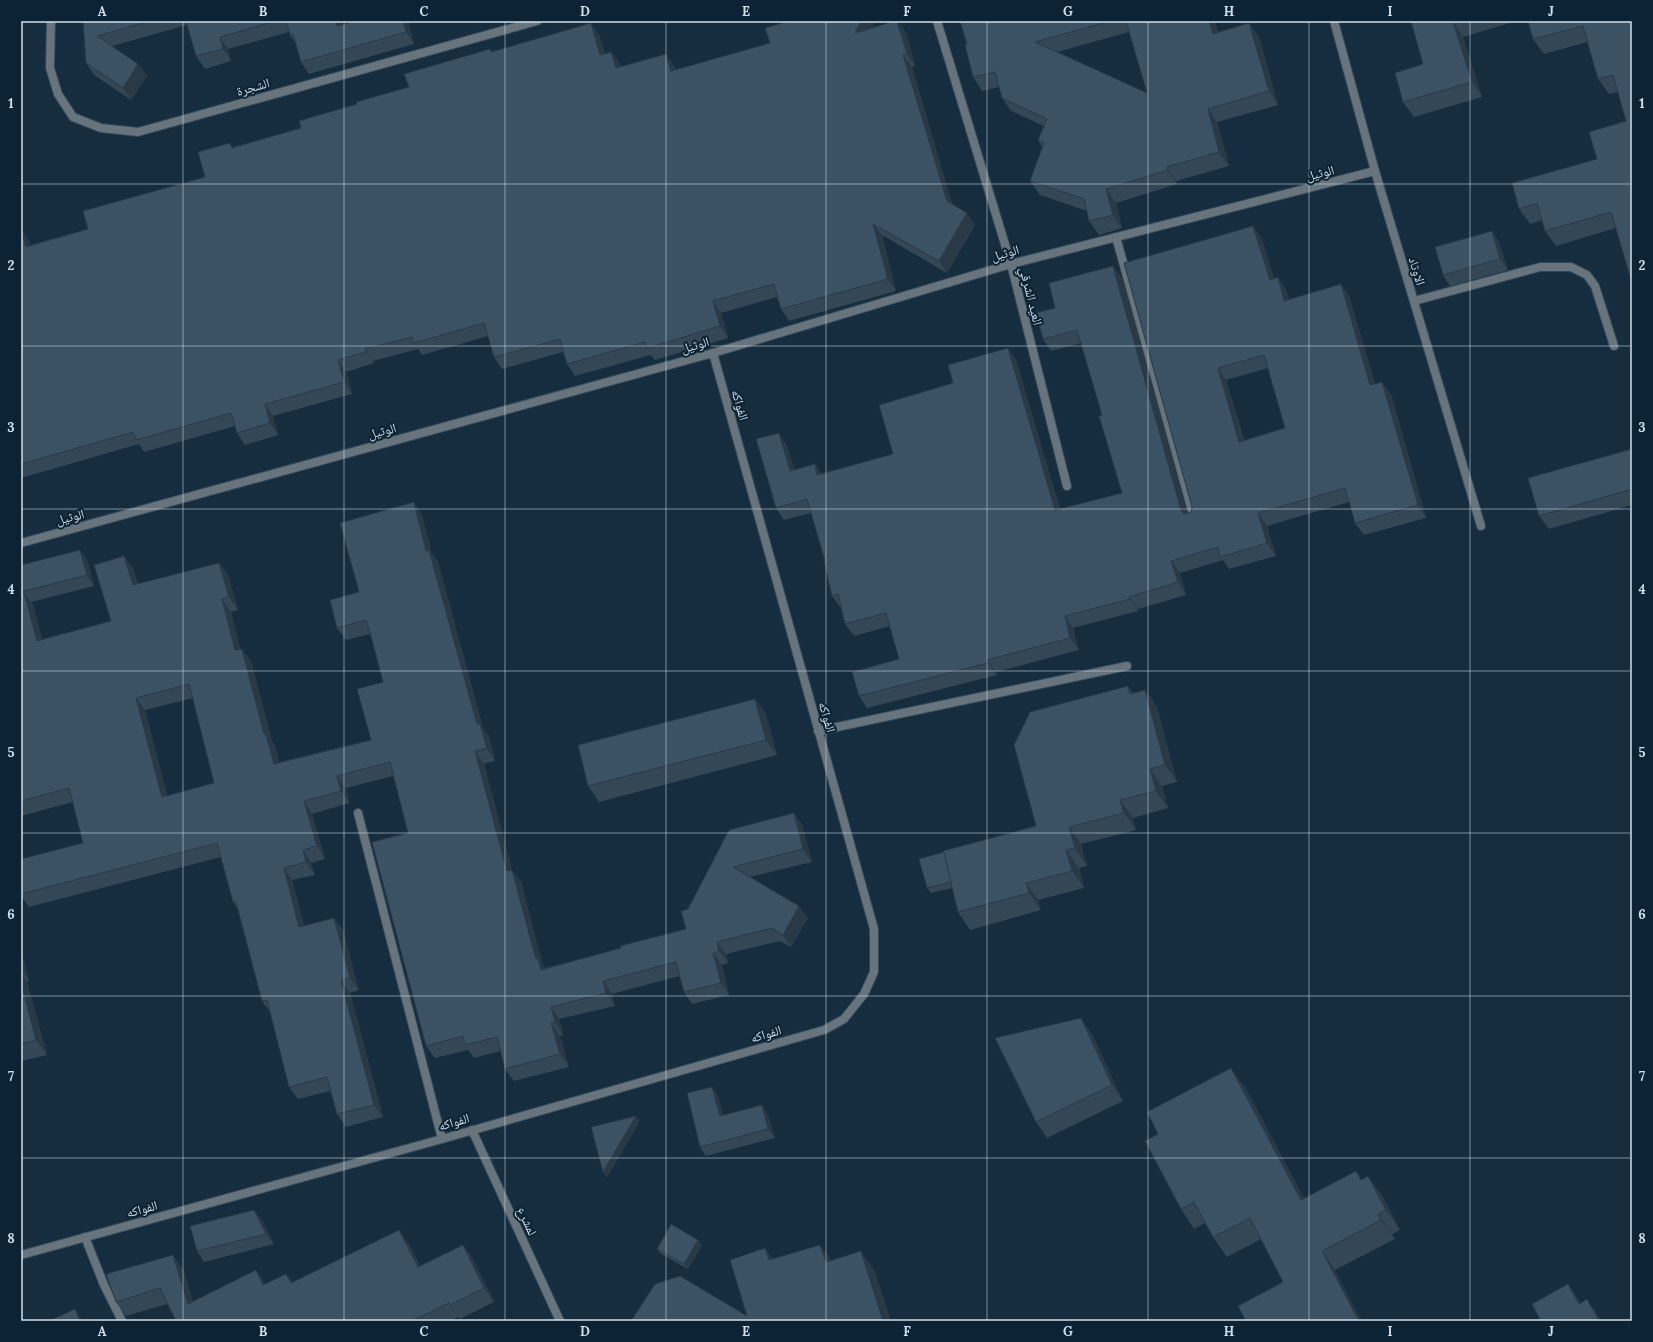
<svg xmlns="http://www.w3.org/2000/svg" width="1653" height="1342" viewBox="0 0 1653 1342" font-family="Lora,'Noto Naskh Arabic',serif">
<rect width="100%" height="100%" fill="#152d3e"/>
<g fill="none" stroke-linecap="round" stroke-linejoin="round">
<g stroke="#33495a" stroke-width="10">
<g id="service">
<polyline points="1116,237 1194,518"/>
<polyline points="1414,301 1540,267 1571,267 1587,275 1595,286 1614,346"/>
<polyline points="818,731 1127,666"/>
</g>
</g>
<g stroke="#33495a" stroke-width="10">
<g id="minor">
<polyline points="51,21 50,68 58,94 73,117 101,128 138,132 537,21"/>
<polyline points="937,21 1011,264 1067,486"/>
<polyline points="1334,21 1375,171 1481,526"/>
<polyline points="21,543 713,353 1011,264 1375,171"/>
<polyline points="358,813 442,1139"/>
<polyline points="472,1130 560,1321"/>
<polyline points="85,1237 104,1285 122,1321"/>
<polyline points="21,1255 442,1139 824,1030 844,1019 864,994 874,972 874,929 713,353"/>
</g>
</g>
<use href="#service" stroke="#68747d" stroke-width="8"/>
<use href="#minor" stroke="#68747d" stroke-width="8"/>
</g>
<g fill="#334756" fill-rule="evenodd">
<polygon points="83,21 341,21 342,25 408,21 414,44 309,74 301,62 296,44 290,35 289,32 228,49 231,61 205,69 196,56 187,25 112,46 138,64 147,76 131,100 94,75 86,63"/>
<polygon points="789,21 876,21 872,28 906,32 915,66 912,67 952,205 975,225 947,273 882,235 896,291 789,321 781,309 777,297 721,313 728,338 655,360 651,355 575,376 567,364 563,352 502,369 494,357 488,336 422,355 418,349 373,361 374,363 346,372 352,394 273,416 278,435 245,445 237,433 235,426 144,452 139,444 21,478 21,230 29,241 30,245 88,229 205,177 233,147 301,128 357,104 409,87 490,49 492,52 599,35 605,54 611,52 620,64 620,66 674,65 676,70 770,43"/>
<path d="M 960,21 L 1215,21 L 1218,32 L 1249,23 L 1259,37 L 1278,105 L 1217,122 L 1229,166 L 1176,181 L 1177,184 L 1116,203 L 1122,228 L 1099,235 L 1089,221 L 1087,211 L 1040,195 L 1030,181 L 1042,147 L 1038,140 L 1044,126 L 1011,111 L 1002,98 L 999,87 L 982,91 L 973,77 L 967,44 ZM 1129,32 L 1147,93 L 1057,52 Z"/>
<polygon points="1411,21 1517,21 1463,37 1482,97 1414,117 1403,102 1423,64"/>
<polygon points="1528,21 1632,21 1632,283 1616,228 1556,246 1545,231 1542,220 1530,224 1519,209 1597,159 1626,121 1618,92 1609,94 1598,79 1587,42 1544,54 1533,39"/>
<polygon points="1492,231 1499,242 1508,270 1450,286 1443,275"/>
<path d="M 1262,239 L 1274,279 L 1278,277 L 1286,290 L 1289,299 L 1341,284 L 1349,296 L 1375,384 L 1391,394 L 1426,518 L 1364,535 L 1355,523 L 1349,502 L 1267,526 L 1276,556 L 1229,569 L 1223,560 L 1180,573 L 1186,595 L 1138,609 L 1138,611 L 1073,628 L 1079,650 L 996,672 L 997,675 L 867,708 L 859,696 L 899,659 L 890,626 L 854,636 L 845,624 L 841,608 L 832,596 L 825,561 L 811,513 L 784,520 L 776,508 L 787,445 L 794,470 L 815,464 L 821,474 L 893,454 L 953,383 L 1016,360 L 1060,509 L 1122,493 L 1102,415 L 1081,343 L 1051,351 L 1043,339 L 1055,308 L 1122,278 L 1187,514 L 1191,512 L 1192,507 L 1124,263 ZM 1268,368 L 1285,428 L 1244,440 L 1226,380 Z"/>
<polygon points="1632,449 1632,505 1549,529 1539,516"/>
<path d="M 422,515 L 432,554 L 438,562 L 483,728 L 489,736 L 495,761 L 484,764 L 512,870 L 521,882 L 543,966 L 545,968 L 621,948 L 686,929 L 688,909 L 729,830 L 794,813 L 802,825 L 812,862 L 750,877 L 808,918 L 791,947 L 780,941 L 726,954 L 728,963 L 722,965 L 729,995 L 692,1004 L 684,992 L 679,976 L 612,994 L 615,1006 L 559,1019 L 563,1035 L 560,1036 L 569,1067 L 514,1081 L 505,1069 L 500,1051 L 474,1058 L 468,1050 L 435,1058 L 426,1046 L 408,833 L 393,776 L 346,788 L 349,803 L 312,814 L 325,859 L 311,863 L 315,875 L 292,880 L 304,926 L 334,918 L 343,930 L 359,990 L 350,993 L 383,1117 L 346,1127 L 337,1114 L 330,1091 L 298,1099 L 289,1087 L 270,1012 L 262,1001 L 238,910 L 233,902 L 221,857 L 29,907 L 21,896 L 21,859 L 83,843 L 73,802 L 21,816 L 21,565 L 80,550 L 87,560 L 94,586 L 31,602 L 33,605 L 42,639 L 111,621 L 124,556 L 133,568 L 138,584 L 219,563 L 228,575 L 238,610 L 231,612 L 240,649 L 251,661 L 272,741 L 275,746 L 279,762 L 371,740 L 383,682 L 370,634 L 346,640 L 337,628 L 359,592 ZM 193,698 L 214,783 L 167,796 L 145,710 Z"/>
<polygon points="1128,686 1133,693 1145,690 1157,707 1177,782 1162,786 1168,808 1133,818 1136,830 1081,844 1087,866 1079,868 1084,888 1038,900 1041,910 970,930 958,912 952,888 931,893 927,888 1036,826"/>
<polygon points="755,699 766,714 777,755 599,802 588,786"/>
<polygon points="21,950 29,981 27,982 47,1055 21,1061"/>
<polygon points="1092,1034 1123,1101 1047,1138 1036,1122"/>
<polygon points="712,1087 718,1096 723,1115 768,1115 775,1138 706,1156 700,1147"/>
<polygon points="1245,1087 1304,1198 1362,1179 1382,1195 1400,1230 1392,1234 1395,1239 1335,1270 1283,1282 1261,1239 1227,1257 1213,1237 1205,1223 1194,1229 1181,1209 1158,1134"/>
<polygon points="262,1220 274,1244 204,1262 197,1251"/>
<polygon points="698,1240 702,1245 688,1269 661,1254 657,1249"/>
<polygon points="409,1244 420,1266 463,1245 473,1259 494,1302 460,1319 458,1317 451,1321 176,1321 167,1304 126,1316 116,1302 183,1269 193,1302 256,1270 265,1284 286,1274 292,1282"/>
</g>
<g fill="#293946">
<polygon points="336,21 341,21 346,38 337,26"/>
<polygon points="403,21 408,21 414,44 406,32"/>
<polygon points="861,21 876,21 863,44 855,33"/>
<polygon points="898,21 906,32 915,66 907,54"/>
<polygon points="1209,21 1215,21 1222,47 1213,34"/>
<polygon points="1453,22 1463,37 1482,97 1472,82"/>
<polygon points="591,23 599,35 608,67 600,55"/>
<polygon points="1249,23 1259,37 1278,105 1269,91"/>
<polygon points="220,37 228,49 231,61 223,49"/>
<polygon points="611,52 620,64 624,80 616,68"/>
<polygon points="666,54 674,65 679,83 671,71"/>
<polygon points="903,55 912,67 955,213 947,201"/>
<polygon points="138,64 147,76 131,100 123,88"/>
<polygon points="1208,109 1217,122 1229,166 1219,152"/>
<polygon points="1167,167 1176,181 1177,184 1168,170"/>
<polygon points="1106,189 1116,203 1122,228 1113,215"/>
<polygon points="967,213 975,225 947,273 939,261"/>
<polygon points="873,224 882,235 896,291 888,279"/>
<polygon points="1253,226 1262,239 1278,292 1270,280"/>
<polygon points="21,230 29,241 34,258 26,247"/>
<polygon points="1492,231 1499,242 1508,270 1500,259"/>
<polygon points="1113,266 1122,278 1190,522 1181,510"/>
<polygon points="1278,277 1286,290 1293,313 1284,301"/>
<polygon points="1341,284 1349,296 1379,398 1370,385"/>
<polygon points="713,301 721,313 728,338 720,326"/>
<polygon points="1008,348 1016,360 1064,522 1055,510"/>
<polygon points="365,349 373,361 374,363 366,352"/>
<polygon points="338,360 346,372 352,394 344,382"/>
<polygon points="1218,368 1226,380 1247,454 1239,442"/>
<polygon points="1382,382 1391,394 1426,518 1418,505"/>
<polygon points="265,404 273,416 278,435 270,423"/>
<polygon points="779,433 787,445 798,483 790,471"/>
<polygon points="815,464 823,476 817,475"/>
<polygon points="414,502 422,515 432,554 438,562 483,728 489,736 495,761 487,748 477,724 426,551"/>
<polygon points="1258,513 1267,526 1276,556 1267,543"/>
<polygon points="80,550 87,560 94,586 87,575"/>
<polygon points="124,556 133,568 142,597 133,585"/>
<polygon points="1171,561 1180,573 1186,595 1178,582"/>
<polygon points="219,563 228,575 238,610 229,597"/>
<polygon points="24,592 33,605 46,653 37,641"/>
<polygon points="1129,597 1138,609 1138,611 1130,599"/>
<polygon points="222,599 231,612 244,663 235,650"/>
<polygon points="1065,616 1073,628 1079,650 1070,638"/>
<polygon points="242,649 251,661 272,741 275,746 283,776 274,764 264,734"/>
<polygon points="987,660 996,672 997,675 988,663"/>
<polygon points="1128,686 1141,704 1130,694"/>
<polygon points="1145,690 1157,707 1177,782 1165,765"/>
<polygon points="136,698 145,710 171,809 162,797"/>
<polygon points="755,699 766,714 777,755 766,740"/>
<polygon points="475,751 484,764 516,884 507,871"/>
<polygon points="1150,769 1162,786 1168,808 1156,791"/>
<polygon points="337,776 346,788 349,803 341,791"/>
<polygon points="1120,800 1133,818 1136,830 1124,813"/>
<polygon points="304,801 312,814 325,859 317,846"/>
<polygon points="794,813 802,825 812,862 803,849"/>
<polygon points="1069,827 1081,844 1087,866 1075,848"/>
<polygon points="303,850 311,863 315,875 306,862"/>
<polygon points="1066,850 1079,868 1084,888 1072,871"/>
<polygon points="284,868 292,880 308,939 299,927"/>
<polygon points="512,870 521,882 543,966 547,971 541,970 536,959"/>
<polygon points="1026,883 1038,900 1041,910 1029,893"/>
<polygon points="799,906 808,918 791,947 783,935"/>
<polygon points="334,918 343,930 359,990 350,978"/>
<polygon points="717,942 726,954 728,963 719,951"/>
<polygon points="21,950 29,981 21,969"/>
<polygon points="713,953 722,965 729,995 721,983"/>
<polygon points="21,972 27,982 47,1055 36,1040 21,982"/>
<polygon points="341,980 350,993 383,1117 374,1105"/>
<polygon points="603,981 612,994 615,1006 606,993"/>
<polygon points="551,1007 559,1019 563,1035 555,1022"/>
<polygon points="1081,1018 1092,1034 1123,1101 1112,1085"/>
<polygon points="551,1023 560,1036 569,1067 560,1054"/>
<polygon points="1231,1068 1245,1087 1315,1219 1301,1200"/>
<polygon points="712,1087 718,1096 726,1126 720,1116"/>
<polygon points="762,1105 768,1115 775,1138 768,1129"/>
<polygon points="636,1116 640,1121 607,1178 603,1172"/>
<polygon points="1368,1176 1382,1195 1400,1230 1386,1210"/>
<polygon points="254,1210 262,1220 274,1244 266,1234"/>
<polygon points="1378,1214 1392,1234 1395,1239 1381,1220"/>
<polygon points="399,1230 409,1244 428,1281 418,1267"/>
<polygon points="698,1240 702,1245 688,1269 684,1264"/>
<polygon points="463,1245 473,1259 494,1302 484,1288"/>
<polygon points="820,1245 835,1265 826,1262"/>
<polygon points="765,1248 779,1268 769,1260"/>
<polygon points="861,1251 875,1271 891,1321 883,1321"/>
<polygon points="1322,1251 1335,1270 1362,1321 1359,1321"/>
<polygon points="173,1255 183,1269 198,1318 188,1304"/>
<polygon points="256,1270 266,1285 263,1285"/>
<polygon points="1568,1284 1579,1300 1590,1319 1579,1304"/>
<polygon points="1587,1299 1598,1315 1602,1321 1599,1321"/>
<polygon points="75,1309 82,1320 83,1321 80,1321"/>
</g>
<g fill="#3b5264" stroke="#293946" fill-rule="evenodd">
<polygon points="83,21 150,21 97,36 138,64 123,88 86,63"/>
<polygon points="186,21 276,21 220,37 223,49 196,56"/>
<polygon points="286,21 336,21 337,26 356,21 403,21 406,32 301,62 293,34 290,35"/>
<polygon points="789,21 861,21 855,33 895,21 897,21 907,54 903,55 947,201 967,213 939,261 873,224 888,279 781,309 774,284 713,301 720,326 647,348 645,342 567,364 560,339 494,357 484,323 414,343 412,337 365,349 366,352 338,360 344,382 265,404 270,423 237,433 231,413 136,440 133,432 21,464 21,231 26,247 88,229 83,211 205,177 198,152 230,143 232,148 301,128 299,121 357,104 356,102 409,87 404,74 490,49 491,52 591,23 600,55 611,52 616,68 666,54 671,71 770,43 765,28"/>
<polygon points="960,21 1110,21 1035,42 1147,93 1126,21 1209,21 1213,34 1249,23 1269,91 1208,109 1219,152 1167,167 1168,170 1106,189 1113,215 1089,221 1084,199 1030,181 1044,143 1038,140 1047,119 1002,98 995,72 973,77 965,45 967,44"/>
<polygon points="1411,21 1455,21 1453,22 1472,82 1403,102 1395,73 1423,64"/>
<polygon points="1528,21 1632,21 1632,283 1611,212 1545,231 1537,203 1519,209 1512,183 1597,159 1589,132 1626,121 1613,75 1598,79 1583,26 1533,39"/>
<path d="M 1253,226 L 1270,280 L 1278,277 L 1284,301 L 1341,284 L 1370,385 L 1382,382 L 1418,505 L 1355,523 L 1345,488 L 1258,513 L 1267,543 L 1220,557 L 1218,547 L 1171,561 L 1178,582 L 1129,597 L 1130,599 L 1065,616 L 1070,638 L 987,660 L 988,663 L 859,696 L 852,672 L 899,659 L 886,613 L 845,624 L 838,594 L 832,596 L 824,561 L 825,561 L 807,499 L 776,508 L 756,439 L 779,433 L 790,471 L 815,464 L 817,475 L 893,454 L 879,405 L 953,383 L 948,365 L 1008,348 L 1055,510 L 1122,493 L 1099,416 L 1102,415 L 1077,330 L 1043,339 L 1036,313 L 1055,308 L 1049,283 L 1113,266 L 1181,510 L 1183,513 L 1188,514 L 1191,512 L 1192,507 L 1124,263 ZM 1264,355 L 1285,428 L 1239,442 L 1218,368 Z"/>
<polygon points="1492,231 1500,259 1443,275 1435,247"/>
<polygon points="1632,449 1632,489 1539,516 1528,478"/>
<path d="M 414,502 L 426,551 L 429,550 L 477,724 L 480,724 L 487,748 L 475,751 L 507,871 L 512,870 L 536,959 L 538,958 L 541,970 L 621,948 L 620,946 L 686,929 L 681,911 L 688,909 L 729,830 L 794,813 L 803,849 L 733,867 L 799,906 L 783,935 L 772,928 L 717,942 L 719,951 L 713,953 L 721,983 L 684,992 L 676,962 L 603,981 L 606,993 L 551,1007 L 555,1022 L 551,1023 L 560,1054 L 505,1069 L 497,1037 L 465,1045 L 463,1036 L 426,1046 L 372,842 L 408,833 L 390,762 L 337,776 L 341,791 L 304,801 L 317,846 L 303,850 L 306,862 L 284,868 L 299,927 L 334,918 L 350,978 L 341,980 L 374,1105 L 337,1114 L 327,1077 L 289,1087 L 267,1000 L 262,1001 L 236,902 L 233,902 L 217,843 L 21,894 L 21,859 L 83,843 L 69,788 L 21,801 L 21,593 L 24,592 L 37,641 L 111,621 L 94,565 L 124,556 L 133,585 L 219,563 L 229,597 L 222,599 L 235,650 L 242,649 L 264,734 L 266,734 L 274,764 L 371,740 L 357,689 L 383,682 L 371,636 L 366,620 L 337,628 L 330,600 L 359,592 L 340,523 ZM 189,684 L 214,783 L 162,797 L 136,698 Z"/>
<polygon points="80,550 87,575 21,592 21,565"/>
<polygon points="1128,686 1130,694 1145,690 1165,765 1150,769 1156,791 1120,800 1124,813 1069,827 1075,848 1066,850 1072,871 1026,883 1029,893 958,912 943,851 1036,826 1014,745 1030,712"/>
<polygon points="755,699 766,740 588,786 578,745"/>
<polygon points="944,852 951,882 927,888 919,859"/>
<polygon points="21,982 36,1040 21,1044"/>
<polygon points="1081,1018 1112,1085 1036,1122 995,1038"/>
<polygon points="1231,1068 1301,1200 1356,1171 1361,1180 1368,1176 1386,1210 1378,1214 1381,1220 1322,1251 1359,1321 1246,1321 1238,1306 1283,1282 1250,1218 1213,1237 1194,1202 1181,1209 1145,1141 1158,1134 1147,1112"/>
<polygon points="712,1087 720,1116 762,1105 768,1129 700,1147 687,1093"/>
<polygon points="636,1116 603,1172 591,1127"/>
<polygon points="254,1210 266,1234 197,1251 190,1226"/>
<polygon points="671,1224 698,1240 684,1264 657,1249"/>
<polygon points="399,1230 418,1267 463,1245 484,1288 450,1305 449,1303 412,1321 176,1321 160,1288 116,1302 106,1274 173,1255 188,1304 256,1270 263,1285 286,1274 291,1283"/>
<polygon points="820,1245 826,1262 861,1251 883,1321 631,1321 655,1284 680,1276 747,1316 730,1260 765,1248 769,1260"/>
<polygon points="1568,1284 1579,1304 1587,1299 1599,1321 1541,1321 1532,1304"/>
<polygon points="75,1309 80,1321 49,1321"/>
</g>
<path fill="none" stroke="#d0dfea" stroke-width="1" stroke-opacity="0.55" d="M 183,21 L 183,1321M 344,21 L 344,1321M 505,21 L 505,1321M 666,21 L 666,1321M 826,21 L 826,1321M 987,21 L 987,1321M 1148,21 L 1148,1321M 1309,21 L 1309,1321M 1470,21 L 1470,1321M 21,184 L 1632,184M 21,346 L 1632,346M 21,509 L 1632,509M 21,671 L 1632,671M 21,833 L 1632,833M 21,996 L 1632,996M 21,1158 L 1632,1158"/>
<g text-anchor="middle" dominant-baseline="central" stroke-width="4" stroke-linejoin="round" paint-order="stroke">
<g font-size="13" fill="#d0dfea" stroke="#0b2334">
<text transform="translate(253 87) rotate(-16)">الشجرة</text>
<text transform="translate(1320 173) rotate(-14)">الوثيل</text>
<text transform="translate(1005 253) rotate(-16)">الوثيل</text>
<text transform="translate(1417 271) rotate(73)">الاوتاد</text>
<text transform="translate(1031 296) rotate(76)">العيد الشرقي</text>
<text transform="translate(695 345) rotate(-16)">الوثيل</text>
<text transform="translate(740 405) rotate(74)">الفواكه</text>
<text transform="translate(382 431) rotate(-15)">الوثيل</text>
<text transform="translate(70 517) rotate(-15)">الوثيل</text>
<text transform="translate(827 717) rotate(74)">الفواكه</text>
<text transform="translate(766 1034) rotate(-16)">الفواكه</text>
<text transform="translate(454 1122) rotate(-16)">الفواكه</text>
<text transform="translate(142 1209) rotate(-15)">الفواكه</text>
<text transform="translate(527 1221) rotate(65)">لمشرع</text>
</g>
</g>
<rect width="1653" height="1342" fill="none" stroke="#0b2334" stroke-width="44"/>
<rect x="22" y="22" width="1609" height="1298" fill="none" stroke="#d0dfea" stroke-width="1.5"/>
<g font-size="13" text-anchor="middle" font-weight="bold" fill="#d0dfea">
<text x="102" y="16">A</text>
<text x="263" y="16">B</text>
<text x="424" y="16">C</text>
<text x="585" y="16">D</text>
<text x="746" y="16">E</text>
<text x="907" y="16">F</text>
<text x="1068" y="16">G</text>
<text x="1229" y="16">H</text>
<text x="1390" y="16">I</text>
<text x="1551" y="16">J</text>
<text x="11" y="108">1</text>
<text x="1642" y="108">1</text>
<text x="11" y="270">2</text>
<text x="1642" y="270">2</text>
<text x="11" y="432">3</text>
<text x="1642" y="432">3</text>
<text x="11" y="594">4</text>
<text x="1642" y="594">4</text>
<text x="11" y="757">5</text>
<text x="1642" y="757">5</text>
<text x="11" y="919">6</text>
<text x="1642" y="919">6</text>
<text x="11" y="1081">7</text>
<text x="1642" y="1081">7</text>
<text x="11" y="1243">8</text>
<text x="1642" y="1243">8</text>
<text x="102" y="1336">A</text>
<text x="263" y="1336">B</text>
<text x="424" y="1336">C</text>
<text x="585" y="1336">D</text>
<text x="746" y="1336">E</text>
<text x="907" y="1336">F</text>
<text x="1068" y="1336">G</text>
<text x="1229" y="1336">H</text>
<text x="1390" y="1336">I</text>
<text x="1551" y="1336">J</text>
</g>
</svg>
